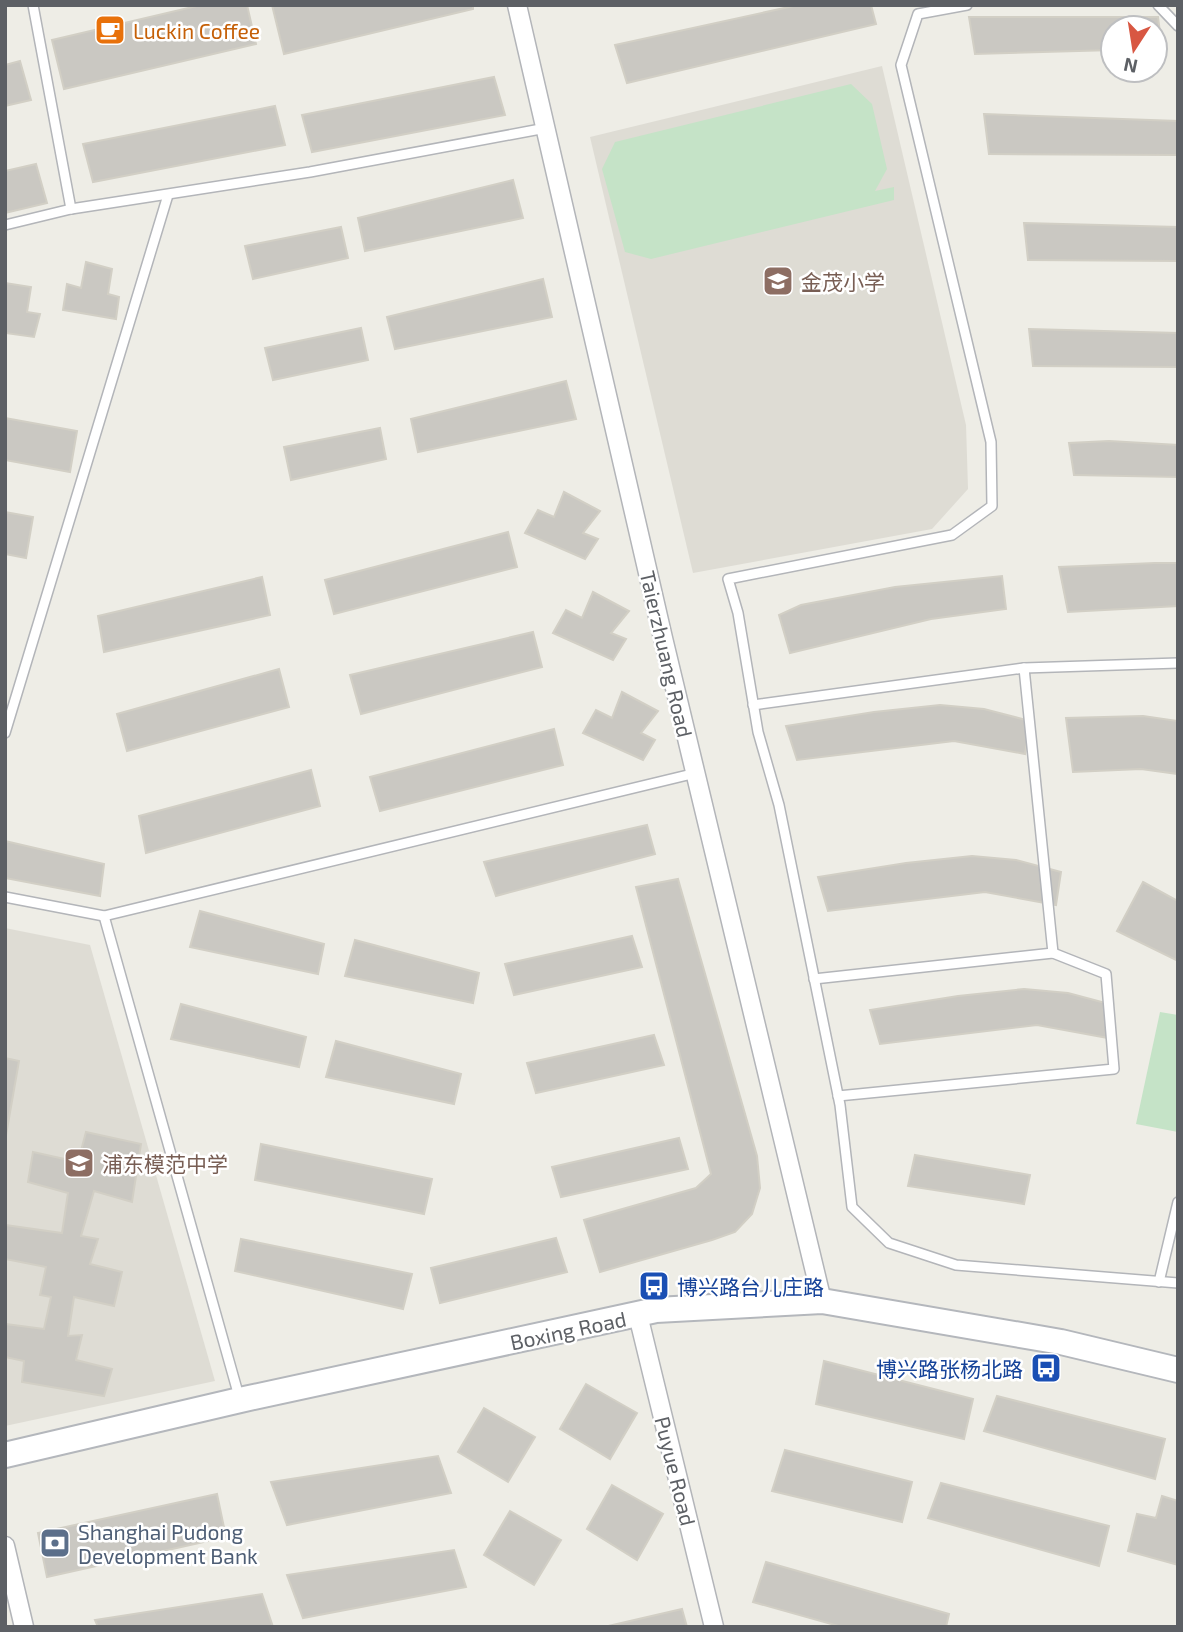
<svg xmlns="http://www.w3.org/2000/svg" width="1183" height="1632" viewBox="0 0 1183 1632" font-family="'Exo 2','Noto Sans SC',sans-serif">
<rect width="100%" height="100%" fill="#eeede6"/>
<g fill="#dedcd4">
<polygon points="882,66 966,425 968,489 932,529 693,573 590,137"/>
<polygon points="5,928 90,945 215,1381 5,1426"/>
</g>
<g fill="#c5e3c7">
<polygon points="851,84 872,104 887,169 875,191 894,187 894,200 651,259 625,252 602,169 615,142"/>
<polygon points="1160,1012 1178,1015 1178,1132 1136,1124"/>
</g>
<g fill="#cac8c2" stroke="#d2cfc5" stroke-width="2">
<polygon points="201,5 247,5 256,44 64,89 52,40"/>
<polygon points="272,5 473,5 473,9 284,54"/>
<polygon points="798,5 871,5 876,24 627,83 615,45"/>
<polygon points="969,17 1158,17 1162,48 1155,48 1155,28 1113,28 1113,50 975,54"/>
<polygon points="20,61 31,100 5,106 5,65"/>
<polygon points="494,77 505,115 312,152 302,115"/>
<polygon points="275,106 285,145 93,182 83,144"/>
<polygon points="984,114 1178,121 1178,155 989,154"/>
<polygon points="36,164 47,203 5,213 5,171"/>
<polygon points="513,180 523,218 365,251 358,218"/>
<polygon points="1024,223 1178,227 1178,261 1028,260"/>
<polygon points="341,227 348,258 253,279 245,246"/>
<polygon points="86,262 112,269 108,294 119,297 116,319 63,310 67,284 81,288"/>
<polygon points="543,279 552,317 395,349 387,317"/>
<polygon points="5,283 31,287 27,312 40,314 34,337 5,333"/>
<polygon points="361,328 368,360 273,380 265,348"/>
<polygon points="1029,329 1178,333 1178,367 1033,366"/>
<polygon points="566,381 576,419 418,452 411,419"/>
<polygon points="5,418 77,431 70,472 5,460"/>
<polygon points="380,428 386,459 291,480 284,447"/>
<polygon points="1109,441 1178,445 1178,477 1074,475 1069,443"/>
<polygon points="564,492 600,511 583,533 598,539 585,559 525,533 538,510 554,517"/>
<polygon points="5,512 33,517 26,558 5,554"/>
<polygon points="508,532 517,567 334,614 325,580"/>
<polygon points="1155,563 1178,563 1178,606 1068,612 1059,567"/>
<polygon points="1002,576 1006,609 931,619 790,653 779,615 801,605 895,587"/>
<polygon points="262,577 270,615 104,652 98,616"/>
<polygon points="593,592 629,611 611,633 626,639 613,660 553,633 566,610 582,618"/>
<polygon points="533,632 542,667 361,714 350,675"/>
<polygon points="279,669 289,707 127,751 117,714"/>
<polygon points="622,692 658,711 641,733 655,740 643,760 583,733 596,710 612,718"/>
<polygon points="940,705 984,709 1030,721 1025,754 954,741 797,760 786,726 874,712"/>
<polygon points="1143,716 1178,721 1178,774 1141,769 1073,772 1066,718"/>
<polygon points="554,729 563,765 380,811 370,777"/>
<polygon points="311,770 320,806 146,853 139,816"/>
<polygon points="647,825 655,854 496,896 484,862"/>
<polygon points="5,841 104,864 100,896 5,878"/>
<polygon points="972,856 1016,860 1061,872 1056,905 985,892 828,911 818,877 906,863"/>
<polygon points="678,879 757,1156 760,1188 752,1214 735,1232 712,1240 600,1272 584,1220 696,1188 711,1174 636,887"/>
<polygon points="1143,882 1178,901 1178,961 1117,931"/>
<polygon points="200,911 324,944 318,974 190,947"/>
<polygon points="632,936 642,967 514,995 505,964"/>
<polygon points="355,940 479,973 473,1003 345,976"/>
<polygon points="1024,989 1068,993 1113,1005 1108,1038 1037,1025 880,1044 870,1010 958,996"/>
<polygon points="181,1004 306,1037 299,1067 171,1039"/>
<polygon points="654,1035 664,1065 536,1093 527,1063"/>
<polygon points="336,1041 461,1074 454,1104 326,1077"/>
<polygon points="5,1058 19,1061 5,1141"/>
<polygon points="86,1132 141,1144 132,1202 94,1191 81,1236 98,1239 90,1264 122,1272 114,1306 74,1297 68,1336 82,1335 76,1360 112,1369 104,1396 22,1382 24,1361 5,1357 5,1324 44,1329 51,1297 40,1295 46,1267 5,1259 5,1225 62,1233 68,1193 28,1182 33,1152 78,1162"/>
<polygon points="679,1138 688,1169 561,1197 552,1167"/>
<polygon points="261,1144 432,1179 424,1214 255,1180"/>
<polygon points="915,1155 1030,1175 1024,1204 908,1186"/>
<polygon points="556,1238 567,1272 440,1303 431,1268"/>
<polygon points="241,1239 412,1274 403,1309 235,1271"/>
<polygon points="824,1361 973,1399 964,1439 816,1404"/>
<polygon points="586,1384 637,1413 610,1459 560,1429"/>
<polygon points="997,1396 1165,1439 1155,1479 984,1431"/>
<polygon points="484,1408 535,1437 508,1482 458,1452"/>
<polygon points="785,1450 912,1482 902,1522 772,1491"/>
<polygon points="438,1456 451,1493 287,1525 271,1482"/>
<polygon points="941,1483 1109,1526 1099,1566 928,1518"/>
<polygon points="612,1485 663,1514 637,1560 587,1529"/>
<polygon points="217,1494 226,1537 47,1577 38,1533"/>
<polygon points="1162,1496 1178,1501 1178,1565 1128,1551 1137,1514 1156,1518"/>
<polygon points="510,1511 561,1540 534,1585 484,1555"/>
<polygon points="454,1550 466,1587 303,1618 287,1575"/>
<polygon points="766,1562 949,1614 946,1627 842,1627 753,1602"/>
<polygon points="262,1594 273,1627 98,1627 95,1620"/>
<polygon points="682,1609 687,1627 604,1627"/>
</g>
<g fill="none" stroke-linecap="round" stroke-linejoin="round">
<g stroke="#b3b5b9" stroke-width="12">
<g id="lane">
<polyline points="33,5 71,209"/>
<polyline points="967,5 918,14 901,65 991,442 992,506 952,535 728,579 738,613 758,732 779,805 840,1105 852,1207 889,1243 956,1265 1178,1283"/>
<polyline points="1158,5 1178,26"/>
<polyline points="5,225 71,209 310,172 546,128"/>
<polyline points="753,705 1024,668 1178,663"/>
<polyline points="5,733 168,195"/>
<polyline points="5,897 104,916 696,773"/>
<polyline points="104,916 240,1400"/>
<polyline points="814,979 1053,953 1024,668"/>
<polyline points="838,1096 1114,1069 1106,974 1053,953"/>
<polyline points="1159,1282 1178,1202"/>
</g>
</g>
<g stroke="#b3b5b9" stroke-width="21">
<g id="street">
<polyline points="517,5 663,638 822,1301"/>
<polyline points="638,1315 714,1627"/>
<polyline points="5,1546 24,1627"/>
</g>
</g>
<g stroke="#b4b7bc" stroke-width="28">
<polyline id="secondary" points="5,1455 240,1400 656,1310 822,1301 1061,1342 1178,1370"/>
</g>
<use href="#lane" stroke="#fff" stroke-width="9"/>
<use href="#street" stroke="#fff" stroke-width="18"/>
<use href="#secondary" stroke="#fff" stroke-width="24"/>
</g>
<defs>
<g id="cafe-square" transform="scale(1.575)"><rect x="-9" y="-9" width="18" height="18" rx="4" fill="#e8710a" stroke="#fff"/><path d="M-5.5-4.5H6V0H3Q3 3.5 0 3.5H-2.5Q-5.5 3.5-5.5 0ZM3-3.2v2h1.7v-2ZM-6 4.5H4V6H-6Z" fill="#fff"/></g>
<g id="school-square" transform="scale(1.575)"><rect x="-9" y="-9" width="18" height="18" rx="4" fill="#8d6e63" stroke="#fff"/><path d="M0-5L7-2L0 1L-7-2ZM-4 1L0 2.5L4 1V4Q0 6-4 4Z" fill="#fff"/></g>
<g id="bus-square" transform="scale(1.575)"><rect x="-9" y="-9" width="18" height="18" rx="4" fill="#1a4fb4" stroke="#fff"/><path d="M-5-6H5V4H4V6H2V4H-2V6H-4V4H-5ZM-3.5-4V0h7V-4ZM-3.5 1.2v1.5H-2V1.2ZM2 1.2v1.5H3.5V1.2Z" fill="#fff"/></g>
<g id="bank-square" transform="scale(1.575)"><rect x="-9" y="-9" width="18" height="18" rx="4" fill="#5c6f8a" stroke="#fff"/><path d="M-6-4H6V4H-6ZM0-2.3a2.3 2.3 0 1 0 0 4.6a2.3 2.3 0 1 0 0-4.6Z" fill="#fff"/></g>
</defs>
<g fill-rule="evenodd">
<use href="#cafe-square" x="110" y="30"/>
<use href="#school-square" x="778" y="281"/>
<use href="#school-square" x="79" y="1163"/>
<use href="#bus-square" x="654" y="1286"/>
<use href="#bus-square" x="1046" y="1368"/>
<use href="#bank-square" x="55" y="1543"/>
</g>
<g text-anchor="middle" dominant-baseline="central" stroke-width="5" stroke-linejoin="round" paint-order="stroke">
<g font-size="21" fill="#c56008" stroke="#fff" text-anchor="start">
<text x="133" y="30">Luckin Coffee</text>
</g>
<g font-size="21" fill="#785e54" stroke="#fff" text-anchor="start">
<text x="801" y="281">金茂小学</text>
<text x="102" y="1163">浦东模范中学</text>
</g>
<g font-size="21" fill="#5d6065" stroke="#fff">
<text transform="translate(667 654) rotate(77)">Taierzhuang Road</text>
<text transform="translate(568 1330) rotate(-12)">Boxing Road</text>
<text transform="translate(676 1471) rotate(76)">Puyue Road</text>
</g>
<g font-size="21" fill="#164399" stroke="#fff" text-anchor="start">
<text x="677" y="1286">博兴路台儿庄路</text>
<text x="1023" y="1368" text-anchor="end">博兴路张杨北路</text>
</g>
<g font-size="21" fill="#4e5e75" stroke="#fff" text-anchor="start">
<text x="78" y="1531">Shanghai Pudong<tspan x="78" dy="24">Development Bank</tspan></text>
</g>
</g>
<rect width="1183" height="1632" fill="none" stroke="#5d6065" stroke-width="14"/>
<g transform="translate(1134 49) rotate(192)"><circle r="33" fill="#ffffff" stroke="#bebfc1" stroke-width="2"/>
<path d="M0-5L12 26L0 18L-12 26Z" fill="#d85742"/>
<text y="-10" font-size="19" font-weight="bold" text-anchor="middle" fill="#5d6065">N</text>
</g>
</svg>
